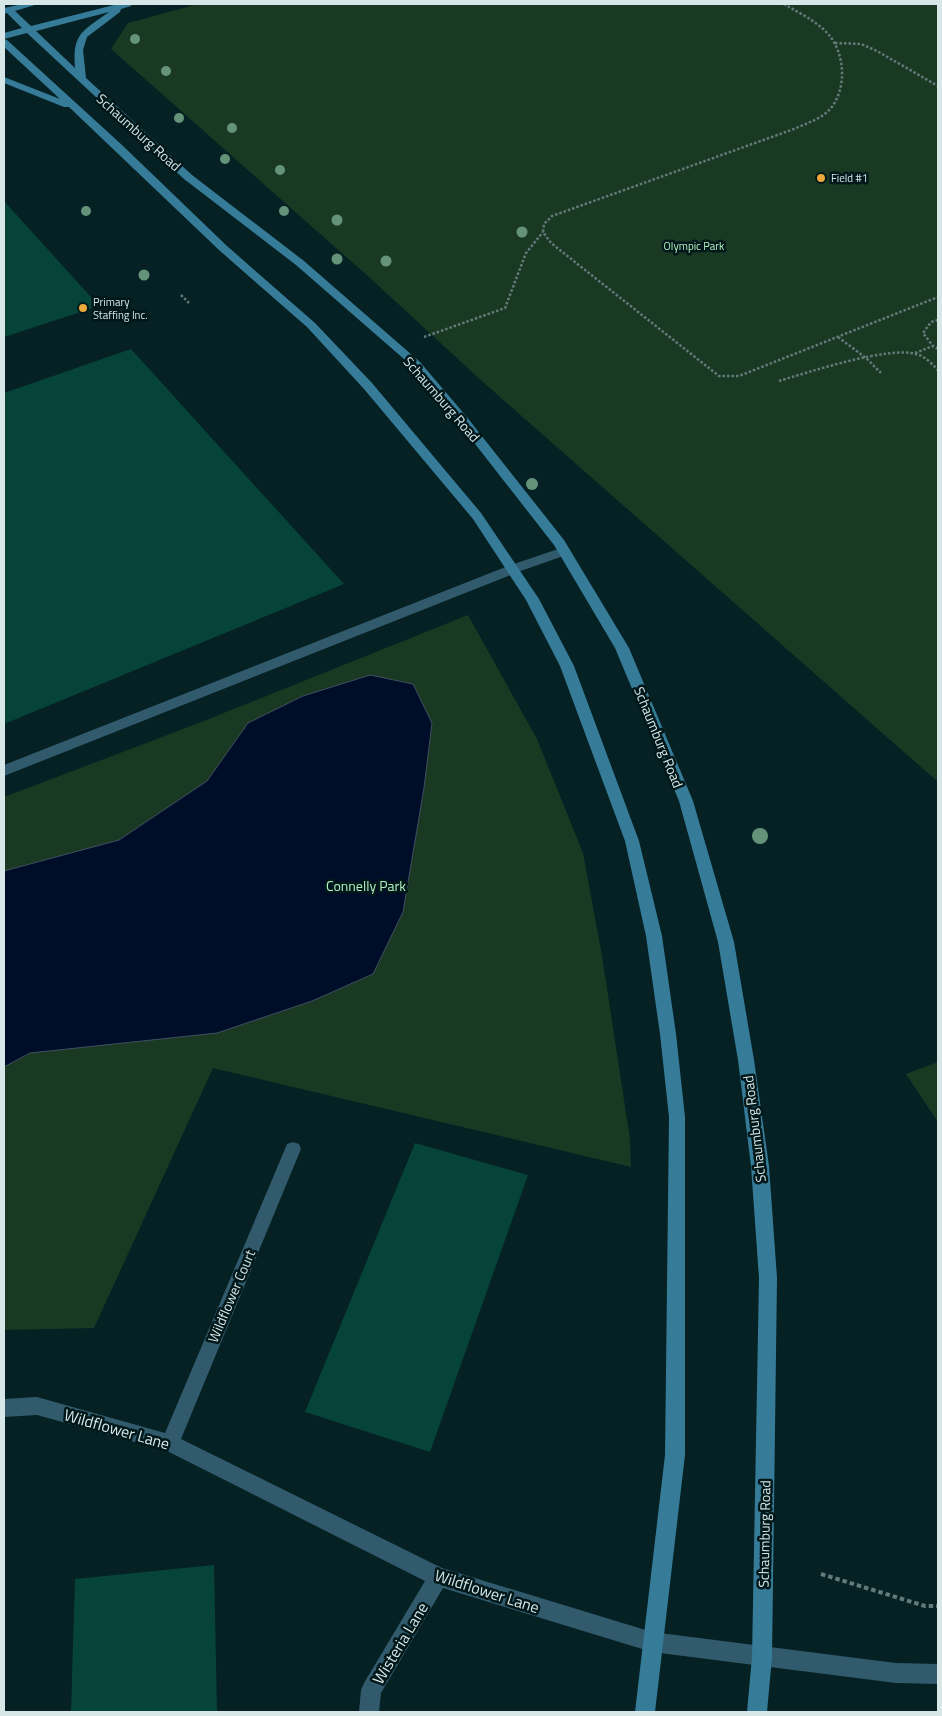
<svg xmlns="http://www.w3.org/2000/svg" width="942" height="1716" viewBox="0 0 942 1716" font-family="'Titillium Web',sans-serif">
<rect width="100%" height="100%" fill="#052123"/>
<g fill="#1a3923">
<polygon points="198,4 938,4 938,782 484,383 370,278 111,49 128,23"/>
<polygon points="468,615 537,739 583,853 602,956 630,1139 631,1167 213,1068 94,1328 4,1330 4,797 199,723"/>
<polygon points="938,1062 938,1122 906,1074"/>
</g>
<polygon fill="#000d28" stroke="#404e61" points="370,675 413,684 432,723 424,788 403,912 373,974 312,1001 217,1033 30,1053 4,1067 4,871 119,840 207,781 248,723 303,696"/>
<g fill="#064439">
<polygon points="4,201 99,306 4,337"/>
<polygon points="131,349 344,584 4,724 4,393"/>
<polygon points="415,1143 528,1175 430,1452 305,1412"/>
<polygon points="214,1565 217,1712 71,1712 75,1579"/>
</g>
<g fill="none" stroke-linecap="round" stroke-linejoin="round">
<g stroke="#637a7b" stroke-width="2.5" stroke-dasharray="2.5 2" stroke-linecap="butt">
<path d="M 784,4 C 799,13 817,21 829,35 C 845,54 847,88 831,108 C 822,119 807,123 794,129 L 552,216 L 544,224 L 543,232 L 551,243 L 719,376 L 739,376 L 938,297"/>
<polyline points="835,43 861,44 877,51 938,86"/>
<polyline points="181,295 189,303"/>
<polyline points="938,320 931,322 923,333 933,346 938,349"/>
<polyline points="424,337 505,308 526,253 543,232"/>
<polyline points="838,337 866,358 881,373"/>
<polyline points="915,353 933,346"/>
<path d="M 779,381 C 809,372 888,346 916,354 C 925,356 932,364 938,370"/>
</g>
<polyline stroke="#637a7b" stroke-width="4" stroke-dasharray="4.5 3" stroke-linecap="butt" points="821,1574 925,1606 938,1606"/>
<polygon fill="#315a6c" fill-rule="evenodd" points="564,547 570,551 569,554 518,572 4,776 4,765 508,566"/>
<polygon fill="#315a6c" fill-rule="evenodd" points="293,1142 299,1144 301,1149 181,1439 442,1568 652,1632 896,1663 938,1664 938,1684 896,1683 652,1652 443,1588 381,1693 379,1712 359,1712 361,1690 364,1683 425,1581 167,1451 37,1415 4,1417 4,1399 37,1397 165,1433 285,1149 287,1144"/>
<g fill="#367c99" fill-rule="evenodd">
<path d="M 23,4 L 38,4 L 15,11 L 31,26 L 118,4 L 132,4 L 131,6 L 121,9 L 120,12 L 87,37 L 83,50 L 86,78 L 192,175 L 304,261 L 420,362 L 466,416 L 564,540 L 629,648 L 693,801 L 734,942 L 754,1060 L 769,1166 L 777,1278 L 772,1657 L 767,1712 L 747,1712 L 752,1657 L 759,1278 L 751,1166 L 738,1060 L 718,942 L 679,801 L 615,648 L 554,545 L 458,422 L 412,366 L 296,265 L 184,179 L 27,33 L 4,39 L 4,33 L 22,28 L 7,13 L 4,14 L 4,8 ZM 109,12 C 83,31 72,33 75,68 L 36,31 Z"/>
<polygon points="4,39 7,40 122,145 227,246 315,323 372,383 481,513 539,599 574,666 639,841 662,936 676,1034 685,1117 685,1455 655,1712 635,1712 665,1455 669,1117 660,1034 646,936 625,841 560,666 526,600 473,519 364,389 307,327 219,250 69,107 64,107 4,83 4,77 60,99 4,47"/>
</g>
</g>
<g fill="#65937a">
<circle cx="135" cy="39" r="5"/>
<circle cx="166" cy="71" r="5"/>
<circle cx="179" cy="118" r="5"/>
<circle cx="232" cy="128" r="5"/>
<circle cx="225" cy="159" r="5"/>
<circle cx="280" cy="170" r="5"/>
<circle cx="86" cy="211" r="5"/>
<circle cx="284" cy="211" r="5"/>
<circle cx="337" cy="220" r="5.5"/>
<circle cx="522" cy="232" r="5.5"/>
<circle cx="337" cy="259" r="5.5"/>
<circle cx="386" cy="261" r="5.5"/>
<circle cx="144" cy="275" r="5.5"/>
<circle cx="532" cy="484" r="6"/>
<circle cx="760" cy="836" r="8"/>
</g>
<g fill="#eda83b" stroke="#00181a" stroke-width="2">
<circle cx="821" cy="178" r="5"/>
<circle cx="83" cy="308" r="5"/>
</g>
<g text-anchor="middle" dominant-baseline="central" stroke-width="5" stroke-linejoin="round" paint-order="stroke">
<g font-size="11" fill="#d7e6e7" stroke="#00181a" text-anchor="start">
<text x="831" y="178">Field #1</text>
<text x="93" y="302">Primary<tspan x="93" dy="13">Staffing Inc.</tspan></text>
</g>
<g font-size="11" fill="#b3f1c1" stroke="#00181a">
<text x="694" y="246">Olympic Park</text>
</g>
<g font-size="14" fill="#d7e6e7" stroke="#00181a">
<text transform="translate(139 132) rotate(42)">Schaumburg Road</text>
<text transform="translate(442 399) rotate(49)">Schaumburg Road</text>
<text transform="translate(659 737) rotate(68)">Schaumburg Road</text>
<text transform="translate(754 1129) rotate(-97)">Schaumburg Road</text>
<text transform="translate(231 1296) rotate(-67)">Wildflower Court</text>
<text transform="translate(764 1534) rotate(-89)">Schaumburg Road</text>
</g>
<g font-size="14" fill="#b3f1c1" stroke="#00181a">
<text x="366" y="885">Connelly Park</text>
</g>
<g font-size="16" fill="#d7e6e7" stroke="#00181a">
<text transform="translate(117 1429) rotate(16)">Wildflower Lane</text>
<text transform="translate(487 1591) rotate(18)">Wildflower Lane</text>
<text transform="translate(400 1643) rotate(-59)">Wisteria Lane</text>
</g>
</g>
<rect width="942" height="1716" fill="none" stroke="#d7e6e7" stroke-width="10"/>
</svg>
